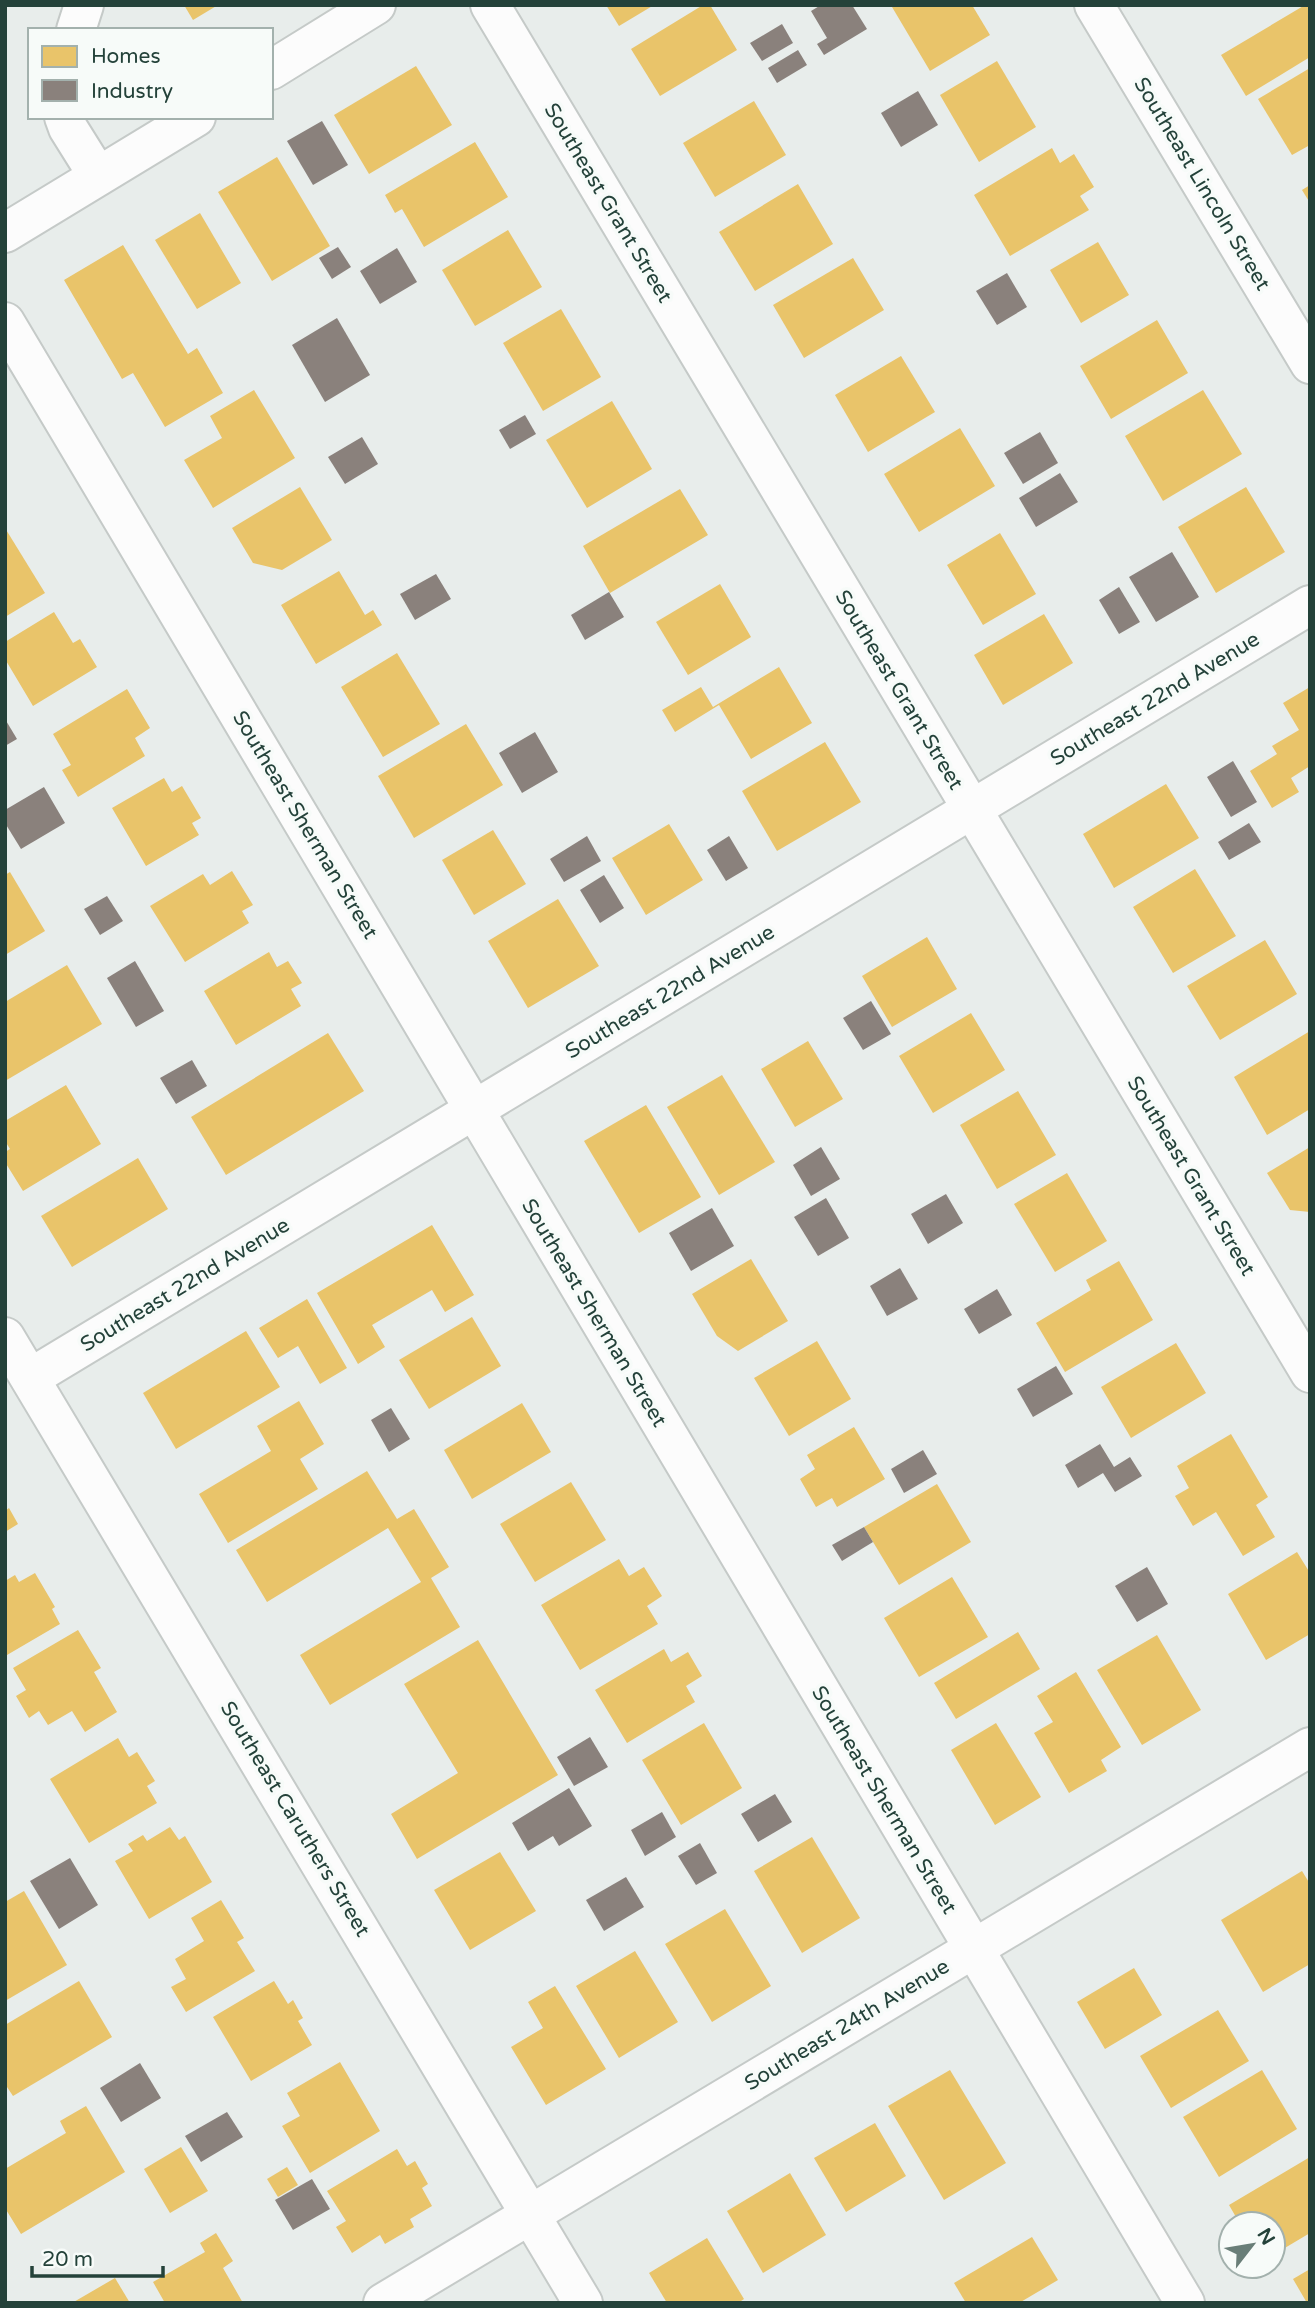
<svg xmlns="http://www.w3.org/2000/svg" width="1315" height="2308" viewBox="0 0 1315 2308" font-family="'Varela Round',sans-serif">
<rect width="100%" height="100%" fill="#e8edeb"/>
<g fill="#e9c46a">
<polygon points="184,5 218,5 193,20"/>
<polygon points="606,5 654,5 619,26"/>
<polygon points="703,5 710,5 737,50 660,96 631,49"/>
<polygon points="895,5 972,5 990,35 930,71 892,7"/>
<polygon points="1305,5 1310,5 1310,57 1246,96 1221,55"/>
<polygon points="997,61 1036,127 979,162 940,95"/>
<polygon points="416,66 452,125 369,174 334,115"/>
<polygon points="1310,68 1310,145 1292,155 1258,99"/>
<polygon points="754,101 786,155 715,197 683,143"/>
<polygon points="475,142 508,197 424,247 402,209 395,213 385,195"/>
<polygon points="1052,148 1060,163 1074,154 1094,187 1080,196 1089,210 1010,256 974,195"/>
<polygon points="277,157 330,246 272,281 218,192"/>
<polygon points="798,184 833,244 755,291 719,232"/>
<polygon points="1310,185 1310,203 1302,190"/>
<polygon points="200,213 241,283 197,309 155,240"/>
<polygon points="508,230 542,287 475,326 442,270"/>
<polygon points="1098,242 1129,295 1081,323 1050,270"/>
<polygon points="123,245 188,354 197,348 223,393 165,427 133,373 122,379 64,280"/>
<polygon points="853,258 884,310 804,358 773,305"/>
<polygon points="561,309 601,377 543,411 503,343"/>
<polygon points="1157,320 1188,373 1111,419 1080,366"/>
<polygon points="901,356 935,412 868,452 835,395"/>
<polygon points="254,390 295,458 213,508 184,460 222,438 210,416"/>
<polygon points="1203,390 1242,454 1163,501 1125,436"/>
<polygon points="612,401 652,469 587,508 546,440"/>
<polygon points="960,428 995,486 919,532 884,474"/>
<polygon points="300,487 332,540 282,570 253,563 232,528"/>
<polygon points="1246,487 1285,552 1216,593 1178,527"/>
<polygon points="680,489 708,535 610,593 583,546"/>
<polygon points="5,528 45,593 5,617"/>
<polygon points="1000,533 1036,594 983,625 947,565"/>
<polygon points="339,571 365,615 373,610 382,625 316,664 281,605"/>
<polygon points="720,584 751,637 688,675 656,622"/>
<polygon points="54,612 73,643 80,639 97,667 33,706 5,659 5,642"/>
<polygon points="1044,614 1073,663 1003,705 974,655"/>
<polygon points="397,653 440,724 383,757 341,687"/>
<polygon points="779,667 812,723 751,759 719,705 675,732 662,710 701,687 713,707"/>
<polygon points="1310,687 1310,766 1291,778 1299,792 1272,808 1250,771 1277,754 1272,746 1299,730 1283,703"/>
<polygon points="127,689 150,728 135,738 145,756 78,797 62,770 71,765 53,734"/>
<polygon points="466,724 503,785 414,838 378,776"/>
<polygon points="825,742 861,802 777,851 742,791"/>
<polygon points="164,778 172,792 182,786 201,818 192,823 199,835 146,866 112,808"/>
<polygon points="1166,784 1199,838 1114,888 1083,834"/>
<polygon points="669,824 703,880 646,915 612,858"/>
<polygon points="493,830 526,884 474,915 442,860"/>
<polygon points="1195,869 1236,936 1173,973 1133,907"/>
<polygon points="232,871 253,905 242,911 249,923 185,962 150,906 203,874 210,885"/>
<polygon points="10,872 45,931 5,955 5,875"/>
<polygon points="558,899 599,966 528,1008 488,941"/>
<polygon points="927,937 957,989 892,1027 862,976"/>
<polygon points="1265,940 1297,994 1220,1040 1187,986"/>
<polygon points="269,952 277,967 288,961 302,983 291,989 301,1006 236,1045 204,991"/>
<polygon points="67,965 102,1024 5,1081 5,1002"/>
<polygon points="971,1013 1005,1070 933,1113 899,1056"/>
<polygon points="1310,1031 1310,1109 1267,1135 1234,1077"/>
<polygon points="328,1033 364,1091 226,1175 191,1117"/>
<polygon points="808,1041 843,1099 795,1127 761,1069"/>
<polygon points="722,1075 775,1162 719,1195 667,1107"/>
<polygon points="66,1085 101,1144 23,1191 5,1162 5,1152 10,1149 5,1141 5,1121"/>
<polygon points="1018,1091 1056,1155 997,1189 960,1125"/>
<polygon points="646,1105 701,1197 639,1233 584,1141"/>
<polygon points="1310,1147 1310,1212 1290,1210 1267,1173"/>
<polygon points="138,1158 168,1209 72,1267 41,1216"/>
<polygon points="1067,1173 1107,1241 1055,1272 1014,1204"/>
<polygon points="432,1225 474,1295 445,1312 432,1290 372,1325 385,1347 358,1364 317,1293"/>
<polygon points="751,1259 788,1321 738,1351 717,1336 692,1294"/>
<polygon points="1119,1261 1153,1320 1065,1372 1036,1323 1091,1290 1086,1280"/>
<polygon points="307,1299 347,1368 320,1384 298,1346 278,1358 259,1328"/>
<polygon points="472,1317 501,1366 429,1409 399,1360"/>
<polygon points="246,1331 280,1387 176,1449 143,1393"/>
<polygon points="817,1341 851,1399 789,1436 754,1378"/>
<polygon points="1176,1343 1206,1393 1131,1438 1101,1387"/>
<polygon points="299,1401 324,1444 300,1459 318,1489 228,1543 199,1494 271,1451 257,1426"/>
<polygon points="522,1403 551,1452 472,1499 444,1450"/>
<polygon points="854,1427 885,1479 837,1507 832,1498 816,1507 800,1479 815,1469 807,1455"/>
<polygon points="1231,1434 1268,1497 1256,1505 1275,1537 1243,1556 1216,1512 1193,1526 1175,1496 1189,1488 1177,1466"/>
<polygon points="367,1471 397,1519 414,1509 449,1567 431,1578 460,1627 330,1705 300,1655 421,1582 388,1528 267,1602 236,1550"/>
<polygon points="571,1482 606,1540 535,1582 500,1524"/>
<polygon points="937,1484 971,1542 899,1585 864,1527"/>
<polygon points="9,1508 18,1524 5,1532 5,1511"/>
<polygon points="1297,1552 1310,1573 1310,1634 1266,1660 1228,1594"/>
<polygon points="619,1559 629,1576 644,1567 662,1596 647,1606 658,1624 580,1670 541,1605"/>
<polygon points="35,1573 55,1607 52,1609 60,1624 7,1655 5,1581 15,1575 19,1582"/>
<polygon points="952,1577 988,1637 919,1677 884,1618"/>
<polygon points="78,1630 101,1668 94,1672 117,1712 85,1732 72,1711 48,1725 39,1711 29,1718 16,1696 26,1690 13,1668"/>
<polygon points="1018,1632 1040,1669 956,1719 934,1683"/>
<polygon points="1157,1635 1201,1710 1142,1745 1097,1670"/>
<polygon points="478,1640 558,1775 417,1859 391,1814 458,1773 404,1684"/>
<polygon points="664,1649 671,1662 688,1652 702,1676 686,1686 695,1702 627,1743 595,1690"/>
<polygon points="1076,1672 1121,1747 1101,1760 1107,1771 1069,1793 1034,1733 1053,1722 1037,1696"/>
<polygon points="704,1723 742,1788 681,1825 642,1760"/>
<polygon points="996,1723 1041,1797 995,1825 951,1750"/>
<polygon points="118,1738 129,1757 137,1752 155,1781 147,1786 157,1803 89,1843 50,1779"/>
<polygon points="170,1827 179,1840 185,1836 212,1882 149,1919 115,1861 133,1851 128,1844 143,1835 147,1841"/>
<polygon points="812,1837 860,1918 802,1953 754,1871"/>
<polygon points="500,1852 536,1911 470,1950 434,1890"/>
<polygon points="1302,1871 1310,1884 1310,1964 1263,1992 1221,1920"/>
<polygon points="24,1891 67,1965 5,2001 5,1902"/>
<polygon points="221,1900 244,1938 237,1942 255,1971 186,2012 171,1987 186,1979 175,1959 204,1941 191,1918"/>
<polygon points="725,1909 771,1986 712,2022 665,1944"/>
<polygon points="635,1951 678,2022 619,2058 576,1986"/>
<polygon points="1134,1968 1162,2015 1105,2049 1077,2002"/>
<polygon points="79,1981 112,2037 13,2096 5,2084 5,2025"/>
<polygon points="274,1981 288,2004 293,2000 303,2018 298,2021 312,2045 251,2081 213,2017"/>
<polygon points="555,1986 606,2069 546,2105 511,2047 543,2028 528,2002"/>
<polygon points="1218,2010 1249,2061 1171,2108 1140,2056"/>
<polygon points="340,2062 380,2131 310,2173 282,2126 300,2116 287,2093"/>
<polygon points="950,2070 1006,2163 944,2200 888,2106"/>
<polygon points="1262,2070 1297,2129 1219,2177 1183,2117"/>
<polygon points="86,2106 125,2172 21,2234 5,2208 5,2169 66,2133 60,2121"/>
<polygon points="875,2123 906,2176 846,2212 814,2158"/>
<polygon points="181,2147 208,2191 170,2213 144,2169"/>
<polygon points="397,2149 407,2166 415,2161 428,2184 422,2188 432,2206 410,2219 414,2227 385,2244 380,2235 352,2253 336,2227 346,2221 327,2191"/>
<polygon points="1310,2157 1310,2233 1273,2255 1273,2224 1240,2224 1229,2205"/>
<polygon points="287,2167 298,2185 278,2197 267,2179"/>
<polygon points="790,2173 826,2235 763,2273 727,2211"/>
<polygon points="216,2233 233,2261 223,2268 243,2303 165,2303 153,2282 205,2252 200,2243"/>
<polygon points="1032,2237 1058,2280 1019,2303 966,2303 954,2283"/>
<polygon points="707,2238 744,2299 738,2303 667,2303 649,2273"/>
<polygon points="1310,2269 1310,2303 1307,2303 1293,2279"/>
<polygon points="115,2278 130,2303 72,2303"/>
</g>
<g fill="#8a817c">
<polygon points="821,5 852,5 867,29 824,55 817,44 827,38 811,11"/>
<polygon points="782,24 793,43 762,61 750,43"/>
<polygon points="798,50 807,65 777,83 768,68"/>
<polygon points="918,91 938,125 901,147 881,113"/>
<polygon points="322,121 348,165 313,185 287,141"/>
<polygon points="338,247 351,267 332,279 319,258"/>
<polygon points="397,248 417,282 380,304 360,271"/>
<polygon points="1007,273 1027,307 997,325 976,291"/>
<polygon points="337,318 370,375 325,402 292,345"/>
<polygon points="525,415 536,434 510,449 499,430"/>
<polygon points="1040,432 1058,463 1023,484 1004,453"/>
<polygon points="362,437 378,464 345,484 328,457"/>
<polygon points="1060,473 1078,502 1036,527 1019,498"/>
<polygon points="1172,552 1199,597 1156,622 1129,577"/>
<polygon points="436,574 451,599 415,620 400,594"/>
<polygon points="1119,587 1140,622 1119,634 1099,600"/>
<polygon points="609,592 624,617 585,640 571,615"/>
<polygon points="5,719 17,739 5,746"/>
<polygon points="535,732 558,772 522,793 499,753"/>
<polygon points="1233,761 1257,802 1231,817 1207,777"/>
<polygon points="44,787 65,823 21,849 5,823 5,810"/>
<polygon points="1249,823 1261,842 1229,860 1218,842"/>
<polygon points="587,836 601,861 564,882 550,859"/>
<polygon points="729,836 748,868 726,881 707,850"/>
<polygon points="604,875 624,908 600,923 580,890"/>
<polygon points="107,896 123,921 100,935 84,909"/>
<polygon points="135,961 164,1011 136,1027 107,978"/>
<polygon points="871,1001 891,1034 863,1050 843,1018"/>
<polygon points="192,1060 207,1086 176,1104 160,1078"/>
<polygon points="821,1147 840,1179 811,1196 793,1165"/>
<polygon points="946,1194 963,1223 928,1244 911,1214"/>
<polygon points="826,1198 849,1238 818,1256 794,1217"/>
<polygon points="712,1208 734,1246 691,1271 669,1233"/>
<polygon points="900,1268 918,1299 887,1316 870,1286"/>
<polygon points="997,1289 1012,1315 979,1334 964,1309"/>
<polygon points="1056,1366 1073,1394 1033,1417 1017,1389"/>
<polygon points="391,1408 410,1439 389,1452 371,1420"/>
<polygon points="1100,1444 1114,1467 1130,1457 1142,1476 1115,1492 1103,1473 1078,1488 1065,1465"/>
<polygon points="923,1450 937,1474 904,1493 891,1469"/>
<polygon points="864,1527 873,1542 842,1561 832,1545"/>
<polygon points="1147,1567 1168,1604 1137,1622 1115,1586"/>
<polygon points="590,1737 608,1767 574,1786 557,1757"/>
<polygon points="569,1788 592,1826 559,1846 553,1836 528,1851 512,1823"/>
<polygon points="775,1794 792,1822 758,1842 741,1814"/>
<polygon points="662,1812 676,1837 645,1856 631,1830"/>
<polygon points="700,1843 717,1873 696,1885 678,1856"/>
<polygon points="70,1858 98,1905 59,1929 30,1881"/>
<polygon points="626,1877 644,1907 604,1931 586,1900"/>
<polygon points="140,2063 161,2098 121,2122 100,2088"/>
<polygon points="227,2112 243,2137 201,2162 185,2136"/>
<polygon points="312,2179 330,2209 293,2230 275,2200"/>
</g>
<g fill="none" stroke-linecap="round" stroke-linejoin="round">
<g stroke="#c5cac8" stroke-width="42">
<g id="minor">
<polyline points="490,5 1310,1373"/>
<polyline points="1094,5 1310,364"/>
<polyline points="76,30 84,5"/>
<polyline points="271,70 376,5"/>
<polyline points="64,117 68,128 98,176"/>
<polyline points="5,233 196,117"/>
<polyline points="5,322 1185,2303"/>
<polyline points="5,1337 583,2303"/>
<polyline points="30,1378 1310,605"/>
<polyline points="383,2303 1310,1747"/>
</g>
</g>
<use href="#minor" stroke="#fcfcfc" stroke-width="38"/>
</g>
<g text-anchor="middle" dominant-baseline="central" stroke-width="7" stroke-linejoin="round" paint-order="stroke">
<g font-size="21" fill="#24423a" stroke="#f7fbf9">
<text transform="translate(1202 184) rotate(59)">Southeast Lincoln Street</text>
<text transform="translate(608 203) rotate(59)">Southeast Grant Street</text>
<text transform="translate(899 690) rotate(59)">Southeast Grant Street</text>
<text transform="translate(1155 699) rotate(-31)">Southeast 22nd Avenue</text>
<text transform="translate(305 825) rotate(59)">Southeast Sherman Street</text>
<text transform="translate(670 992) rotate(-31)">Southeast 22nd Avenue</text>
<text transform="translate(1191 1176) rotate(59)">Southeast Grant Street</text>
<text transform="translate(185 1285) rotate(-31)">Southeast 22nd Avenue</text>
<text transform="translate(594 1313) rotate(59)">Southeast Sherman Street</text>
<text transform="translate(884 1800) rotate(59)">Southeast Sherman Street</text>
<text transform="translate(295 1819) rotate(59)">Southeast Caruthers Street</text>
<text transform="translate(847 2025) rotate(-31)">Southeast 24th Avenue</text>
</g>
</g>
<rect width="1315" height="2308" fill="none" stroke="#24423a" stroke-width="14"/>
<rect x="28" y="28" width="245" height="91" fill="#f7fbf9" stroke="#a3b1ad" stroke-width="2"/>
<rect x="42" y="46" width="35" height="21" fill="#e9c46a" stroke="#a3b1ad" stroke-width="2"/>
<text x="91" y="63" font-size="21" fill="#24423a">Homes</text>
<rect x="42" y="80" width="35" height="21" fill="#8a817c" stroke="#a3b1ad" stroke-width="2"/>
<text x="91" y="98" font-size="21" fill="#24423a">Industry</text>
<g transform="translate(1252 2245) rotate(59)"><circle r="33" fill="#f7fbf9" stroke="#a3b1ad" stroke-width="2"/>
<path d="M0-5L12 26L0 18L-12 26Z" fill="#697e78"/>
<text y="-10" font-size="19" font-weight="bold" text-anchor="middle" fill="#24423a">N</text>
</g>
<path d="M32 2266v10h131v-10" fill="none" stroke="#24423a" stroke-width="3.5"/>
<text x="42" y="2266" font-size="21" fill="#24423a" stroke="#f7fbf9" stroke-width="5" paint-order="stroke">20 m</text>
</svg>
